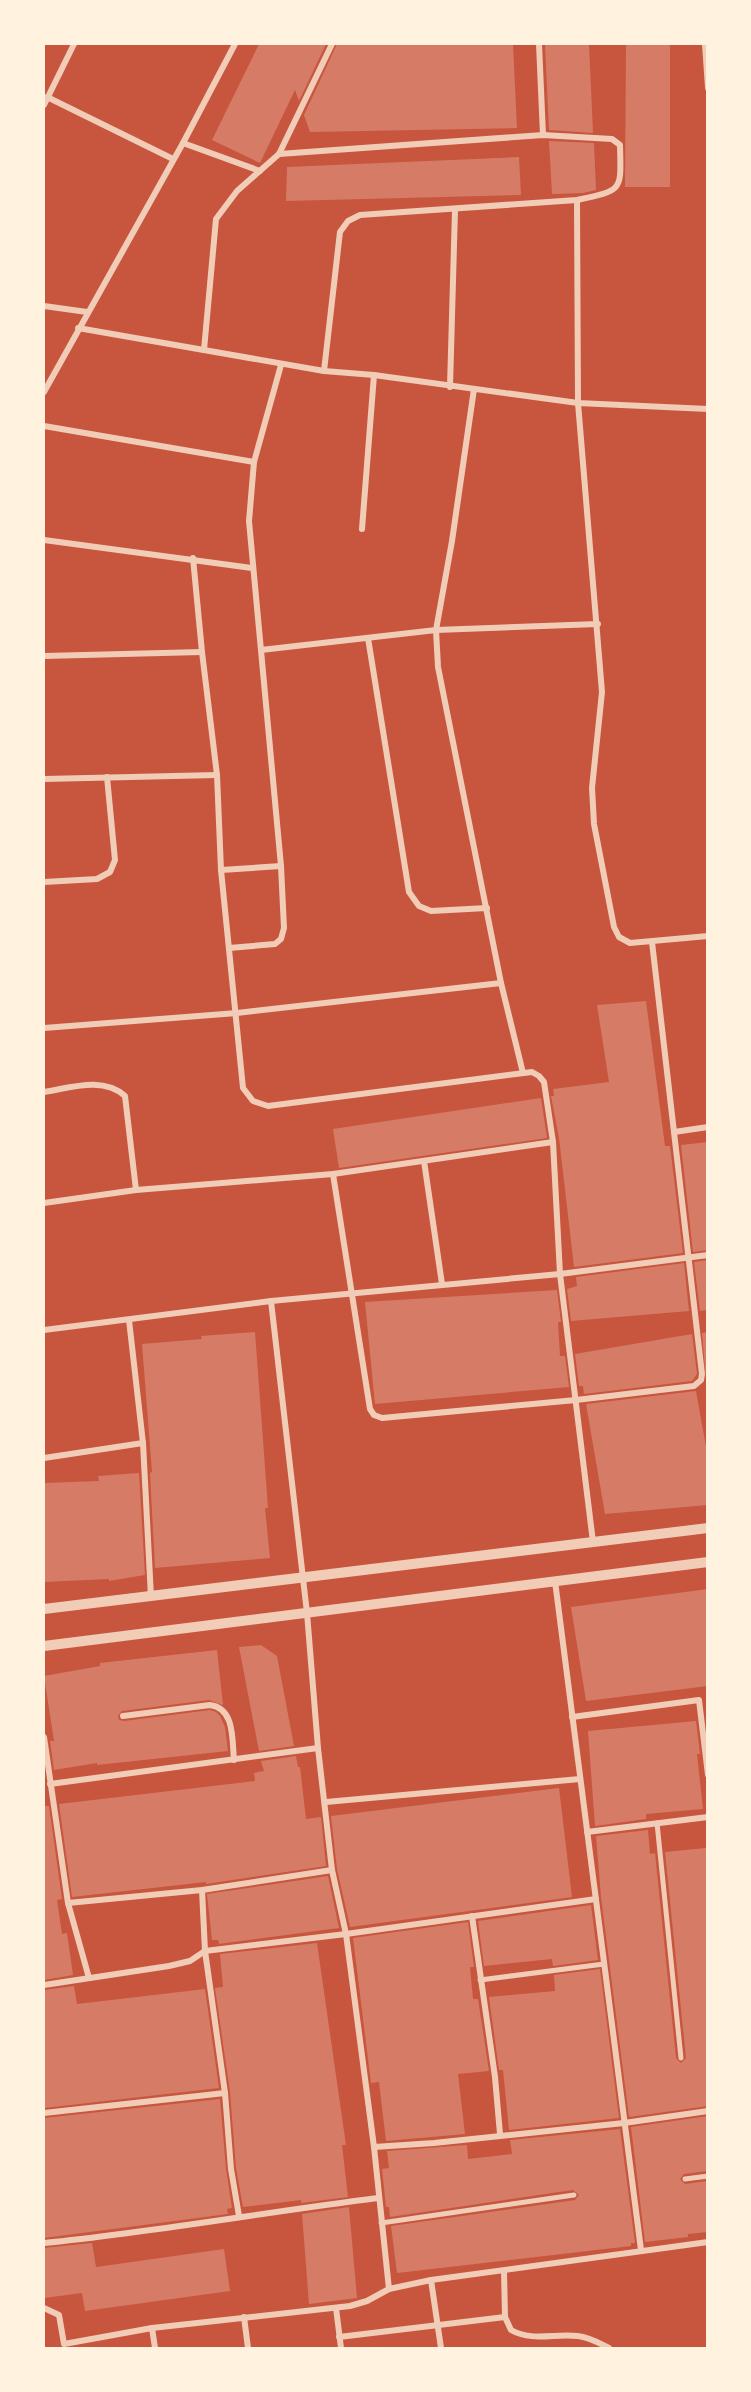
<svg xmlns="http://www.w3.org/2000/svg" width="751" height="2392" viewBox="0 0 751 2392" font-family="'DejaVu Sans',sans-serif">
<rect width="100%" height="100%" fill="#c8553d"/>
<g fill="#d67c66">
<polygon points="259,44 326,44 299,101 295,90 260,163 212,140"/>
<polygon points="337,44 513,44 517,128 310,132 304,115"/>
<polygon points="545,44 589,44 593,133 549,130"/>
<polygon points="626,44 670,44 670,187 625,187"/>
<polygon points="549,141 594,143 596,190 583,193 552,194"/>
<polygon points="519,157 521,195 286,201 287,167"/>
<polygon points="646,1001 665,1146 670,1146 683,1253 574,1267 559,1138 551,1096 554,1096 553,1089 609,1082 597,1005"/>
<polygon points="541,1098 547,1138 339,1168 333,1129"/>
<polygon points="708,1142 708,1250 693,1252 681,1145"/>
<polygon points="708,1260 708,1310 700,1311 694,1262"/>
<polygon points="684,1263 689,1311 571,1321 567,1289 577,1286 576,1277"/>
<polygon points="557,1290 561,1322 558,1322 560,1356 565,1356 569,1387 375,1404 365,1302"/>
<polygon points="255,1332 268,1508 265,1508 270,1558 155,1568 150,1473 152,1472 142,1344 202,1339 201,1336"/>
<polygon points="708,1332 708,1379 706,1379 702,1333"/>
<polygon points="692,1334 697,1374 692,1381 584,1394 583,1386 579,1386 575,1354"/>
<polygon points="696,1391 708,1458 708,1505 605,1514 586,1404"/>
<polygon points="139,1473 145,1575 109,1581 109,1579 44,1582 44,1483 99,1481 98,1476"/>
<polygon points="708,1589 708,1686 586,1701 571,1607"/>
<polygon points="261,1645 277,1656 294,1746 259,1751 239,1647"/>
<polygon points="217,1650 223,1705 209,1700 122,1711 118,1716 119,1720 124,1721 210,1710 216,1712 220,1716 225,1727 228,1751 97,1765 97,1763 54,1770 50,1741 54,1741 44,1676 100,1666 100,1663"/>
<polygon points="696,1721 700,1754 697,1754 703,1809 646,1814 646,1819 595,1826 588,1731"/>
<polygon points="296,1756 298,1767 300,1767 306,1819 321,1817 326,1866 206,1884 206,1882 72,1897 59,1804 255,1781 254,1773 264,1771 261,1761"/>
<polygon points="559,1788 572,1897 350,1927 337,1869 331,1816"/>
<polygon points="44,1806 49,1806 62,1899 57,1900 62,1934 67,1933 73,1975 44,1980"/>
<polygon points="648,1830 650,1854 655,1853 676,2058 681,2063 686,2058 665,1852 706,1848 708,2106 629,2117 601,1897 596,1836"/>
<polygon points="328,1876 339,1928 219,1944 218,1940 212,1940 207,1894"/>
<polygon points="591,1905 598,1960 553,1966 552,1959 484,1966 478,1921"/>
<polygon points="468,1922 474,1967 470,1967 473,1999 478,1999 489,2071 458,2074 465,2134 386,2141 379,2082 371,2083 353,1938"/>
<polygon points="317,1943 346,2145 342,2145 348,2197 301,2203 301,2200 243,2207 236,2168 230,2092 215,1988 223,1987 220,1954"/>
<polygon points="600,1969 619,2118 509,2130 503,2070 499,2070 489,1997 555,1991 554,1975"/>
<polygon points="74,1986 77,2004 205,1989 219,2088 44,2108 44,1990"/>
<polygon points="220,2099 226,2169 232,2208 227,2209 228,2214 44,2238 44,2118"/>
<polygon points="708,2116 708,2171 684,2174 680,2179 685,2184 708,2181 708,2232 688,2234 688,2237 645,2242 631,2127"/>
<polygon points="620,2129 635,2243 631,2243 631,2246 397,2273 391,2226 575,2200 579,2195 573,2190 390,2217 389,2207 386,2207 382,2169 389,2168 387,2151 467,2145 468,2159 512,2154 510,2140"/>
<polygon points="349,2207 357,2298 309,2304 302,2214"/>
<polygon points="92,2243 96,2267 224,2249 230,2291 85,2311 82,2293 44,2298 44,2248"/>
</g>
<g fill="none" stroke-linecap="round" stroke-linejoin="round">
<g stroke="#f1ccb7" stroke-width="5">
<polyline points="657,1823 681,2058"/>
<polyline points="480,1980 604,1964"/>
<polyline points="685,2179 708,2176"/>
<polyline points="381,2223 574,2195"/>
</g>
<g stroke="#f1ccb7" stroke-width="6">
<polyline points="539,44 543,135"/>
<polyline points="705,44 708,88"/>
<polyline points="44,98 47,97 173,159"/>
<polyline points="44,105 74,44"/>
<polyline points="183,143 260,171"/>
<path d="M 279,154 L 543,135 L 612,139 L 620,145 C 621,191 624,190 577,200 L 360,215 L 348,221 L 340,232 L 324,371"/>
<polyline points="577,200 578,403 602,692 592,788 594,824 614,927 619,937 630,943 708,936"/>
<polyline points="44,306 87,312"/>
<polyline points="78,328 324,371 374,375 578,403 708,409"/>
<polyline points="204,350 216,219 237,191 279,154 332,44"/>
<polyline points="450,387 455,210"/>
<polyline points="474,389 452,541 436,630 438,667 501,983 523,1073"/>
<polyline points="44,392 183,143 235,44"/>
<polyline points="44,426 254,462"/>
<polyline points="362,529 374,375"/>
<polyline points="44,540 252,568"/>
<polyline points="193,558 202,652 217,775 221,870 243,1088 253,1101 268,1106 532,1072 539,1076 544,1082 553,1142 560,1274 593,1542"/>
<polyline points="368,638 409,892 419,906 431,911 487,908"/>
<polyline points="261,650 436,630 598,624"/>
<polyline points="44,656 202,652"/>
<polyline points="44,779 217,775"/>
<polyline points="221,870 281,866"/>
<polyline points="44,882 97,879 110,872 115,860 107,777"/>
<polyline points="229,948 275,944 281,939 284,928 281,866 249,521 254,462 281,365"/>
<polyline points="44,1028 237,1013 501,983"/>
<path d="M 44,1092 C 70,1088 103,1076 125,1096 L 136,1190"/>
<polyline points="674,1132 708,1127"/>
<polyline points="424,1161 442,1284"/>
<polyline points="333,1174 370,1409 374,1415 382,1418 576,1400 694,1386 701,1380 702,1374 652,942"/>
<polyline points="44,1203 136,1190 333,1174 553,1142"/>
<polyline points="271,1301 307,1613 318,1748 332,1870 346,1934 374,2147 389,2289"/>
<polyline points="129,1320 143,1443 151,1597"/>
<polyline points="44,1330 271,1301 560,1274 708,1255"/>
<polyline points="44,1458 143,1443"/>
<polyline points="555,1581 641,2250"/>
<path d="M 123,1716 L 210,1705 C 235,1708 232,1740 234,1760"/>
<polyline points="572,1717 699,1700 708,1775"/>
<polyline points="44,1737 68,1903 89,1978"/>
<polyline points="50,1784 318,1748"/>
<polyline points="326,1802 580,1779"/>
<polyline points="587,1832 708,1817"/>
<polyline points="202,1890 205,1951 225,2093 231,2169 239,2216"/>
<polyline points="68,1903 202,1890 332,1870"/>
<polyline points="472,1916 495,2077 500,2134"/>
<polyline points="44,1985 169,1966 190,1961 205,1951 346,1934 596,1899"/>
<polyline points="44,2113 225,2093"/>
<polyline points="374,2147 434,2143 624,2123 708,2111"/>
<path d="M 44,2243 C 155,2232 266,2212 378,2198"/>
<path d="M 504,2271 L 505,2317 L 511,2330 C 532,2342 555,2333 578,2336 C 589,2337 599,2343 609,2348"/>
<polyline points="431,2280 441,2348"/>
<polyline points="44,2308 59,2315 64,2344 152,2328 350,2306 367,2301 389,2289 431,2280 708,2242"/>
<polyline points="336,2308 341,2348"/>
<polyline points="244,2317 248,2348"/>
<polyline points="152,2328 155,2348"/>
<polyline points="339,2337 505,2317"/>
</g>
<g stroke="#f1ccb7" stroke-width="10">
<polyline points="44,1609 708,1528"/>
<polyline points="44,1646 708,1562"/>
</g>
</g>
<rect width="751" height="2392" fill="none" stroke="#fff3e0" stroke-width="90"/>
</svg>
